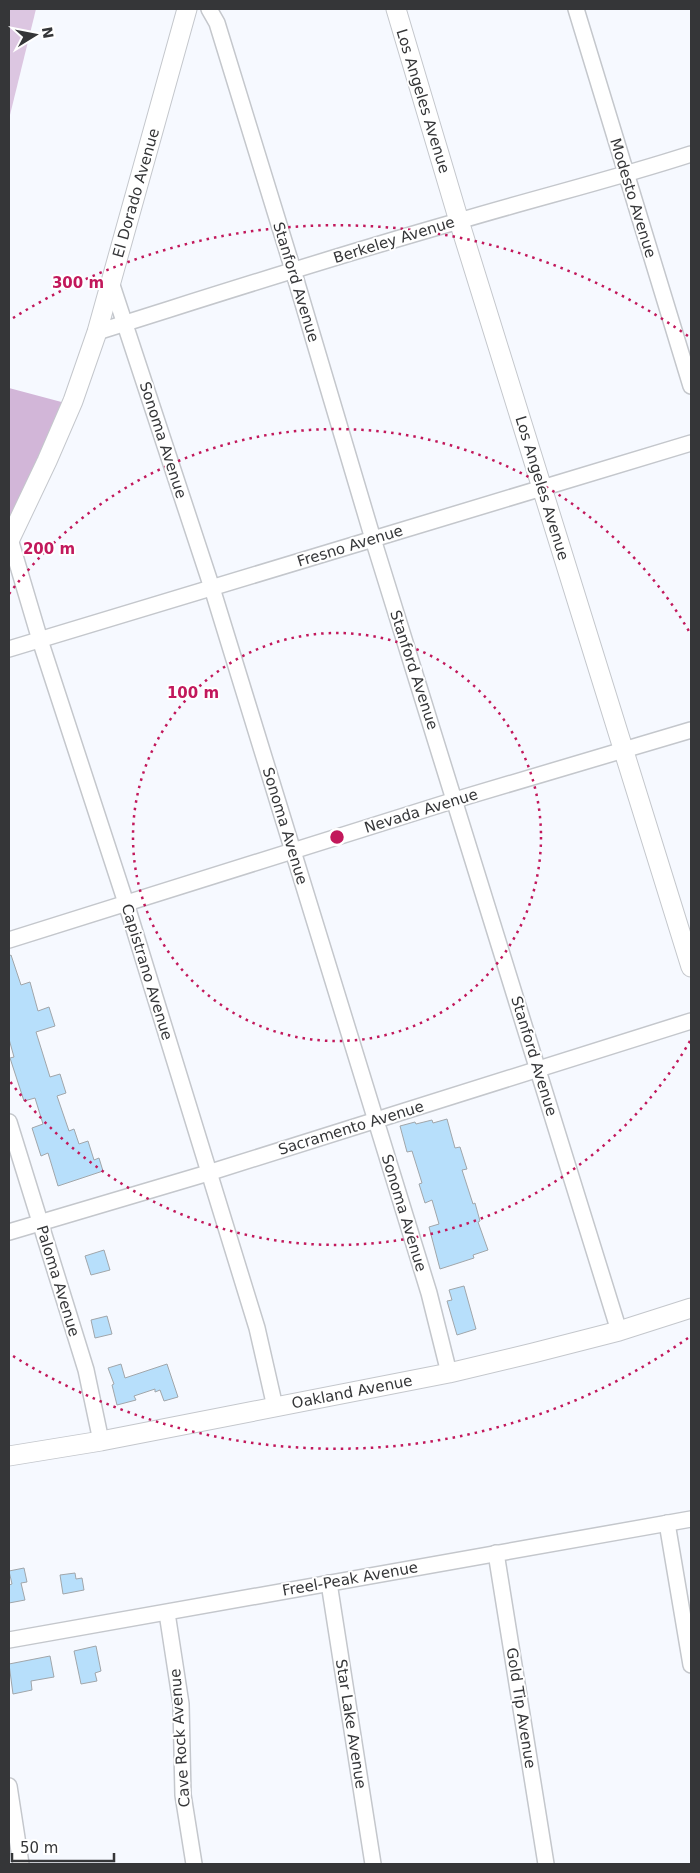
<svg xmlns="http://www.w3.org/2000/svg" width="700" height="1873" viewBox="0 0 700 1873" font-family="'DejaVu Sans',sans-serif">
<rect width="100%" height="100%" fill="#f6f9ff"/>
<polygon fill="#dcc6e1" points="9,9 36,9 9,119"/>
<polygon fill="#d2b6d8" points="9,388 69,404 9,524"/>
<g fill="#b7dffb" stroke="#a1a6aa">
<polygon points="11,955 21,985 30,982 38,1011 49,1007 55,1026 36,1032 50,1077 60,1074 66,1093 57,1096 69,1131 74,1129 79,1144 88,1141 94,1160 99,1158 103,1171 58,1186 48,1153 41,1156 32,1128 43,1124 35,1098 24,1101 10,1058 14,1057 9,1039 9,956"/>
<polygon points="447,1119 455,1148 460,1147 467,1169 462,1170 473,1204 475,1203 480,1221 478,1222 488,1250 473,1255 474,1258 440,1269 429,1227 439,1224 432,1200 425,1203 419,1184 422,1183 412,1151 407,1152 400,1126 415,1122 416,1124 432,1120 433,1123"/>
<polygon points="104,1250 110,1270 91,1275 85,1256"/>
<polygon points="464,1286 476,1329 457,1335 447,1301 452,1300 449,1290"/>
<polygon points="107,1316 112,1334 95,1338 91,1320"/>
<polygon points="121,1364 125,1378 167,1364 178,1397 164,1401 160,1390 155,1392 155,1389 134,1396 136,1400 117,1405 112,1385 114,1384 108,1368"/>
<polygon points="24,1568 27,1582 21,1583 25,1600 9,1603 9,1585 12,1584 9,1571"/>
<polygon points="75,1573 76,1579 82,1578 84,1590 63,1594 60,1575"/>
<polygon points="96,1646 101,1671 95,1673 97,1681 81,1684 74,1651"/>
<polygon points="50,1656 54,1677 31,1681 32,1690 13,1694 9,1664"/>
</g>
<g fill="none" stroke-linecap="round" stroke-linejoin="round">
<g stroke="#c4c7cc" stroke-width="18">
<g id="minor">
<polyline points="209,9 217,23 293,270 373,539 619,1331"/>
<polyline points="576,9 691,386"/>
<polyline points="111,282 212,588 429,1293 449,1373"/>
<path d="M 97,332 C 218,294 338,255 459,221 C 536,198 614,179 691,154"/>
<polyline points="10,539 40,640 126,903 257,1328 275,1407"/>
<polyline points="9,649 691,443"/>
<polyline points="9,940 455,800 691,730"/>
<polyline points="9,1122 86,1370 101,1441"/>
<polyline points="9,1232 208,1173 691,1021"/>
<polyline points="667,1523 691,1665"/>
<polyline points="496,1553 546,1864"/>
<polyline points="329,1583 373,1864"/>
<polyline points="167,1613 181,1704 183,1795 194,1864"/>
<polyline points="9,1640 691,1519"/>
<polyline points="9,1786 21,1864"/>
</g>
</g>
<g stroke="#c4c7cc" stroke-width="21">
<g id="tertiary">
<polyline points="396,9 459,221 691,967"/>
<polyline points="9,541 47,461 73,401 97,332 187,9"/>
<polyline points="9,1456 101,1441 449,1373 533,1353 619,1331 691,1308"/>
</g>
</g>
<use href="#minor" stroke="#fff" stroke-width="15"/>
<use href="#tertiary" stroke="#fff" stroke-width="19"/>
</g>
<g fill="none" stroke="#c2185b" stroke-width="2.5" stroke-dasharray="2.5 5">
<circle cx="337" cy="837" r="204"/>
<path d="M690 1041A408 408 0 0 1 9 1080M9 594A408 408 0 0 1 690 633"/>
<path d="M688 1338A612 612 0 0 1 13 1356M13 318A612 612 0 0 1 688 336"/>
</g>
<g text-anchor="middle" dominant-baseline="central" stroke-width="4" stroke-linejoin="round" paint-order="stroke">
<g font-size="15" fill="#353638" stroke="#fff">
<text transform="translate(423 101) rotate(73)">Los Angeles Avenue</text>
<text transform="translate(136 193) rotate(-74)">El Dorado Avenue</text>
<text transform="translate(633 198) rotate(73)">Modesto Avenue</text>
<text transform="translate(394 240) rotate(-17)">Berkeley Avenue</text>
<text transform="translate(296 282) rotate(73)">Stanford Avenue</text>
<text transform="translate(163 440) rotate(72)">Sonoma Avenue</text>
<text transform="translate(542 488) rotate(73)">Los Angeles Avenue</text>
<text transform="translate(350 546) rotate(-17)">Fresno Avenue</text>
<text transform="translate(414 670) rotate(72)">Stanford Avenue</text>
<text transform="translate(421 811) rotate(-17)">Nevada Avenue</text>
<text transform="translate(285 826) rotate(73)">Sonoma Avenue</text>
<text transform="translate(147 972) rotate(73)">Capistrano Avenue</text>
<text transform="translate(534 1056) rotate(73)">Stanford Avenue</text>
<text transform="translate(351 1128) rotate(-17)">Sacramento Avenue</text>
<text transform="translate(404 1213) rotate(73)">Sonoma Avenue</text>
<text transform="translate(58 1281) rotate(73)">Paloma Avenue</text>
<text transform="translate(352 1392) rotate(-11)">Oakland Avenue</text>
<text transform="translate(350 1579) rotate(-10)">Freel-Peak Avenue</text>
<text transform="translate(521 1708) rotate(81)">Gold Tip Avenue</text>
<text transform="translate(351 1724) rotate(81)">Star Lake Avenue</text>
<text transform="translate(180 1738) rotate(-94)">Cave Rock Avenue</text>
</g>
</g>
<circle cx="337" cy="837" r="8" fill="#c2185b" stroke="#fff" stroke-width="2.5"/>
<g font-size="15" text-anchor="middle" font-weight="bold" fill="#c2185b" stroke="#fff" stroke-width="4" stroke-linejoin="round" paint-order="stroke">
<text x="78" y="288">300 m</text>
<text x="49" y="554">200 m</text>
<text x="193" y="698">100 m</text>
</g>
<rect width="700" height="1873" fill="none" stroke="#353638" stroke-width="20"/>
<g transform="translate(35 35) rotate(80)" stroke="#ffffff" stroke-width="4" paint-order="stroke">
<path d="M0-4L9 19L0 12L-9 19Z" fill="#353638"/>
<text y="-8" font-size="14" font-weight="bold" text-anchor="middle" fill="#353638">N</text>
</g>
<path d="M12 1853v8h102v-8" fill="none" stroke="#353638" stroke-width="2.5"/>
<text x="20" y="1853" font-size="15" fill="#353638" stroke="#ffffff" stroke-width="4" paint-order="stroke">50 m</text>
</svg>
